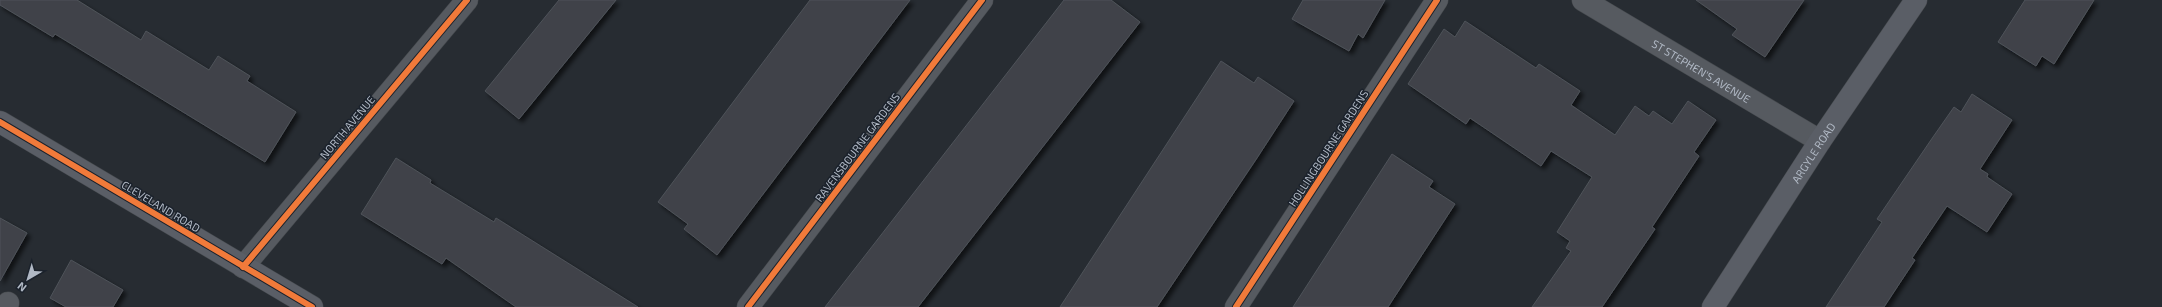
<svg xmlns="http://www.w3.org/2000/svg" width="2162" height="307" viewBox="0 0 2162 307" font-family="'Exo 2',sans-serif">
<defs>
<filter id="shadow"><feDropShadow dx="3.5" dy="3.5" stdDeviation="2" flood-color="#0009"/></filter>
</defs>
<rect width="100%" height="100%" fill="#272c32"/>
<g fill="#3f4348" stroke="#4f535a" filter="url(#shadow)">
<polygon points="0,0 77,0 141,40 146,31 209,70 218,56 250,76 247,81 296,112 265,162 55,34 53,37 0,5"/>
<polygon points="559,0 616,0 519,119 485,91"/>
<polygon points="810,0 910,0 717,255 684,229 688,224 658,202"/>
<polygon points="1064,0 1111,0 1140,22 918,307 825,307"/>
<polygon points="1303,0 1385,0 1363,38 1358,34 1349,51 1292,19"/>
<polygon points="1696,0 1804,0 1765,57 1732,35 1737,29"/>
<polygon points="2025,0 2094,0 2054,64 2042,56 2036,66 1998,42"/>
<polygon points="1465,21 1536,68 1539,64 1580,91 1571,105 1615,135 1635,106 1649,116 1653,111 1672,124 1688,101 1716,120 1694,152 1699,156 1652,227 1655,229 1602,307 1532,307 1571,251 1566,248 1570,241 1557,232 1592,177 1551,151 1541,166 1470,118 1466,124 1408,84 1444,29 1455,37"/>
<polygon points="1221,61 1254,83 1258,77 1294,101 1257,158 1157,307 1060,307"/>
<polygon points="1972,94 2012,120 1980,169 1988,174 1987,177 2012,194 1987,232 1947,206 1912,258 1915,260 1884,307 1826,307 1882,222 1877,219 1933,137 1954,107 1961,112"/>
<polygon points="1392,154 1433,181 1429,187 1455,204 1388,307 1293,307"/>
<polygon points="396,158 431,180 430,183 494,222 496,218 638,307 516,307 446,258 442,264 408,243 361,214"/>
<polygon points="0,218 27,233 0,281"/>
<polygon points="71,260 123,290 113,307 66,307 50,298"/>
</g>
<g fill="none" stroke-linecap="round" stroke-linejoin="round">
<g stroke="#43474b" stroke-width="23">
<g id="street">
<path id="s1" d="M 1583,0 L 1820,141"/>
<polyline points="243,267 467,0"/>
<polyline points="6,307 8,303"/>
<polyline points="748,307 982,0"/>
<polyline points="1236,307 1437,0"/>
</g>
</g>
<g stroke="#43474b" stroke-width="23">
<g id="secondary">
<polyline points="0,122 312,307"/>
<path id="s2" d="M 1713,307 L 1820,141 L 1916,0"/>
</g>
</g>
<use href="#street" stroke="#565a60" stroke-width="22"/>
<use href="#secondary" stroke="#5a5e66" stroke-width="22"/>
<g stroke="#1b222c" stroke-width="8">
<g id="cycleway">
<polyline points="0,122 312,307"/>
<polyline points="243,267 467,0"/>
<polyline points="748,307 982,0"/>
<polyline points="1236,307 1437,0"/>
</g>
</g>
<use href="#cycleway" stroke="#f17a3a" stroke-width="6"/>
</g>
<g text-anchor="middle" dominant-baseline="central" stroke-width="3" stroke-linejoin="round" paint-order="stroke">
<g font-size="11" fill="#b0b8c4" stroke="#1b222c">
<text stroke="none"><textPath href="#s1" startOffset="138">ST STEPHEN'S AVENUE</textPath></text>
<text transform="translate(347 127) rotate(-50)">NORTH AVENUE</text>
<text transform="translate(857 147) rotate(-53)">RAVENSBOURNE GARDENS</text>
<text transform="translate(1328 148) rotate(-57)">HOLLINGBOURNE GARDENS</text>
<text stroke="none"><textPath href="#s2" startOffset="184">ARGYLE ROAD</textPath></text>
<text transform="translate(161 206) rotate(31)">CLEVELAND ROAD</text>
</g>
</g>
<g transform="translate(28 279) rotate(218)" stroke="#1b222c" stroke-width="3" paint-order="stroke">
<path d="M0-3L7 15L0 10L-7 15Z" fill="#b0b8c4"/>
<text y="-6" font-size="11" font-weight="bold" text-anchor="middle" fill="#b0b8c4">N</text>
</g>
</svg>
